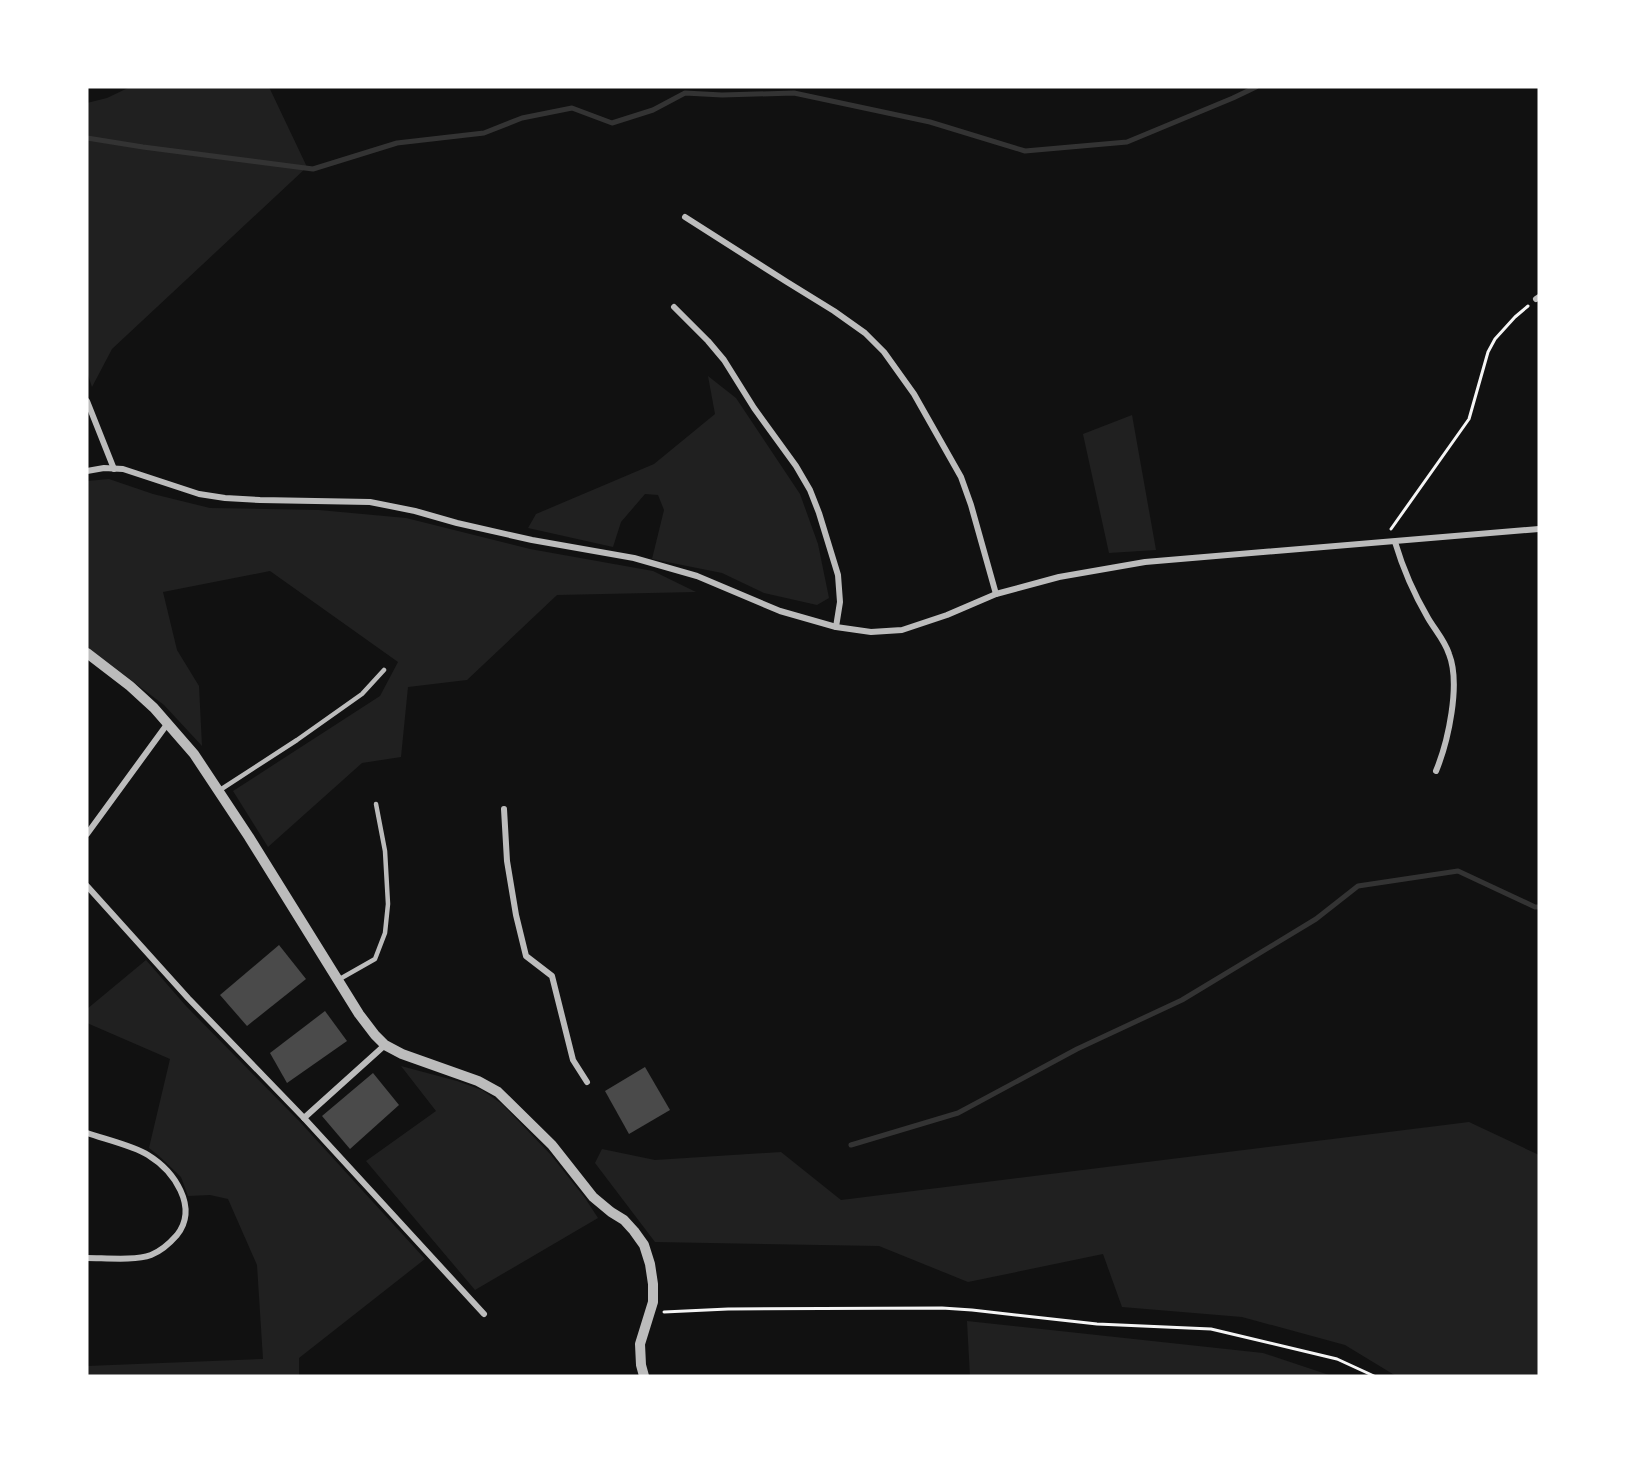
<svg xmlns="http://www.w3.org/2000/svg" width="1626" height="1463" viewBox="0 0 1626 1463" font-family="Bitter,serif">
<rect width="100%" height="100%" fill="#111"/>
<g fill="#202020">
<polygon points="130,87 269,87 307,167 112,349 92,387 87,372 87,103 107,98"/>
<polygon points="708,376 736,398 800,494 818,544 829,598 817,605 764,593 722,573 652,559 664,510 658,495 645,494 621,522 613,547 528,528 536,514 654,464 715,414"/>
<polygon points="1132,415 1156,550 1109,553 1083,434"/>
<polygon points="109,479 153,494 210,508 319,510 406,518 530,549 653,571 696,592 557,595 467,680 408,687 401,757 362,763 268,847 233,791 380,696 398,662 270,571 163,592 177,650 199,686 202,746 164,705 87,647 87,481"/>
<polygon points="146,960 186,1006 300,1122 425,1259 299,1358 299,1376 87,1376 87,1366 263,1359 257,1265 228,1199 210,1195 188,1196 181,1177 159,1156 149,1148 170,1059 87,1023 87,1009"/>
<polygon points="401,1066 457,1081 482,1090 502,1104 551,1155 585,1198 598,1218 475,1290 366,1161 436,1111"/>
<polygon points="1469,1122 1539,1155 1539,1376 1396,1376 1345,1345 1242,1317 1122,1307 1103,1254 968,1282 879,1246 655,1242 595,1163 602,1149 655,1160 781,1152 841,1200"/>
<polygon points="967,1321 1263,1353 1332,1376 970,1376"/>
</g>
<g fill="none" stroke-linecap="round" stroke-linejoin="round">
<g stroke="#333" stroke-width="5">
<polyline points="87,138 143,147 313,169 397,143 484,133 522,118 572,108 612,123 653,110 685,93 722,95 794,93 930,122 1025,151 1127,142 1233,98 1256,87"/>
<polyline points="851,1145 958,1113 1077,1049 1182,1000 1316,919 1358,886 1458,871 1535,907 1539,907"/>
</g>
</g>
<g fill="#4a4a4a">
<polygon points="279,945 306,979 247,1026 220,995"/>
<polygon points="325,1011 347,1041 287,1083 270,1053"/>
<polygon points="645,1067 670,1110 629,1134 605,1091"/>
<polygon points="373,1073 399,1105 350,1149 322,1116"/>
</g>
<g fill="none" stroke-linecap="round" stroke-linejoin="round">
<g stroke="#f5f5f5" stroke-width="3">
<polyline points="1391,529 1469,419 1488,352 1495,339 1515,317 1528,306"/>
<polyline points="664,1312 728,1309 942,1308 972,1310 1097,1324 1211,1329 1337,1359 1374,1376"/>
</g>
<g stroke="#bcbcbc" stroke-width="4.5">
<polyline points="220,790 297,740 362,694 384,670"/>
<polyline points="338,980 375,959 385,933 388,904 385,851 376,804"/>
</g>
<g stroke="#bcbcbc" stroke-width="6">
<polyline points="685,217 787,282 834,311 865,333 884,352 914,394 961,477 971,505 996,594"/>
<polyline points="1536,299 1539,297"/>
<polyline points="674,307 708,341 724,360 754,408 796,466 810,490 819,513 838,575 840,602 836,627"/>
<polyline points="87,401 114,469"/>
<polyline points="87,471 104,468 123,469 199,494 225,498 260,500 370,502 415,511 457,523 532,540 634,558 697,576 780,611 836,627 871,632 902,630 947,615 996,594 1059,577 1145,562 1539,529"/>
<path d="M 1395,542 C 1403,569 1414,594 1428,618 C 1435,630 1445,641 1449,654 C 1461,684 1448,742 1436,771"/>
<polyline points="504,809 507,861 516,915 526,956 552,976 573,1060 587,1082"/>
<polyline points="87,834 168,723"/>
<polyline points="87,886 188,998 304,1118 484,1314"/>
<polyline points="304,1118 385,1045"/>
<path d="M 87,1133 C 104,1139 134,1146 148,1155 C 174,1171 199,1207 177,1235 C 170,1243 161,1251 151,1255 C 135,1261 105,1258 87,1258"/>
</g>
<polyline stroke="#bcbcbc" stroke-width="10" points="87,653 130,686 154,708 194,754 249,837 359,1014 375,1035 385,1045 402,1054 478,1081 498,1092 552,1145 593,1197 611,1212 624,1220 634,1231 644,1245 650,1264 653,1284 653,1302 640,1344 641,1365 644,1376"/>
</g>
<rect width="1626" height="1463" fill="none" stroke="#ffffff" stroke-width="177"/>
</svg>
